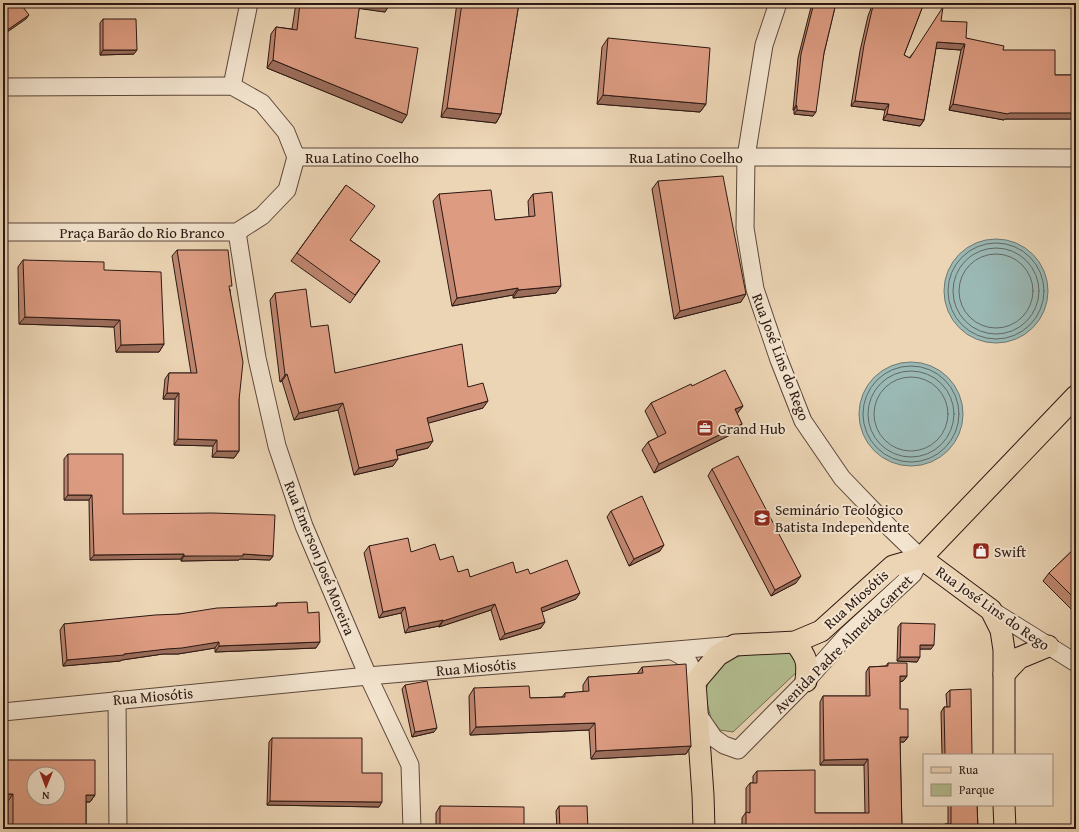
<svg xmlns="http://www.w3.org/2000/svg" width="1079" height="832" viewBox="0 0 1079 832" font-family="'Gentium Book Plus',serif">
<rect width="100%" height="100%" fill="#ecd5b5"/>
<filter id="stains"><feTurbulence type="fractalNoise" baseFrequency=".005" numOctaves="4"/><feColorMatrix values="0 0 0 0 .2 0 0 0 0 .09 0 0 0 0 .02 0 0 0 .5 -.17"/></filter>
<radialGradient id="worn" r=".72"><stop offset=".6" stop-color="#630" stop-opacity="0"/><stop offset="1" stop-color="#630" stop-opacity=".3"/></radialGradient>
<polygon fill="#b3be91" stroke="#706b52" points="754,652 783,652 797,655 800,669 733,732 720,730 711,718 705,696 710,673 724,660"/>
<g fill="#9ab8b4" stroke="#6e7873">
<circle cx="996" cy="291" r="52"/>
<circle cx="911" cy="414" r="52"/>
</g>
<g fill="none" stroke-linecap="round" stroke-linejoin="round">
<g stroke="#636863" stroke-width="1">
<circle cx="996" cy="291" r="48"/>
<circle cx="996" cy="291" r="43"/>
<circle cx="996" cy="291" r="37"/>
<circle cx="911" cy="414" r="48"/>
<circle cx="911" cy="414" r="43"/>
<circle cx="911" cy="414" r="37"/>
</g>
<g stroke="#5c473b" stroke-width="19">
<g id="minor">
<polyline points="232,86 249,3"/>
<polyline points="3,87 232,86 262,103 286,132 296,157 287,190 262,216 237,232 3,232"/>
<polyline points="296,157 805,157 1076,158"/>
<polyline points="237,232 257,358 277,446 304,526 368,676 410,765 412,829"/>
<polyline points="991,610 1076,663"/>
<path d="M 672,651 C 691,660 690,662 695,682"/>
<polyline points="117,700 118,829"/>
<polyline points="3,712 368,676 735,645"/>
<polyline points="697,713 714,738 724,745 738,750 806,681 847,635 913,574 921,558 892,530 842,478 803,421 779,360 755,289 745,228 746,157 764,45 778,3"/>
</g>
</g>
<g stroke="#2c1812" stroke-width="23">
<g id="major">
<polyline points="921,558 991,610 1001,630 1004,650 1004,755"/>
<path d="M 795,642 C 807,658 808,661 806,681"/>
<polyline points="1004,674 1019,658 1048,646"/>
<polyline points="1004,805 1005,829"/>
<polyline points="704,829 703,795 695,682 718,655 735,645 795,642 821,631 893,566 921,558 1076,396"/>
</g>
</g>
<use href="#minor" stroke="#f3e4cf" stroke-width="17"/>
<use href="#major" stroke="#ecd5b5" stroke-width="21"/>
</g>
<g fill="#be8670" stroke="#2c1812">
<polygon points="296,3 390,3 385,12 359,8 355,38 402,123 267,68 271,34 276,27 292,29"/>
<polygon points="457,3 519,3 501,114 496,123 441,117"/>
<polygon points="812,3 836,3 824,53 813,116 794,114 794,110 793,110 798,58"/>
<polygon points="873,3 924,3 904,55 909,58 941,21 966,38 1003,50 1055,75 1076,75 1076,119 1005,119 1004,120 949,110 961,50 936,48 924,120 920,126 883,120 885,110 851,106 860,51 868,16"/>
<polygon points="1014,3 1019,3 1018,5"/>
<polygon points="103,19 134,54 100,55 100,23"/>
<polygon points="608,38 706,104 700,112 597,104 602,47"/>
<polygon points="658,181 741,302 674,319 652,189"/>
<polygon points="346,185 350,240 380,261 350,303 291,261"/>
<polygon points="439,194 495,220 529,217 528,201 533,194 556,293 513,298 513,295 452,306 433,201"/>
<polygon points="177,250 230,289 239,400 239,451 234,458 212,457 213,446 174,445 175,399 163,399 165,379 169,373 191,373 172,256"/>
<polygon points="23,260 104,270 164,344 159,352 116,352 114,327 19,324 18,267"/>
<polygon points="275,293 311,327 335,373 468,387 483,408 428,423 428,448 397,456 393,466 354,475 338,410 294,420 282,381 280,382 270,300"/>
<polygon points="692,386 743,406 737,413 742,424 736,432 654,473 642,450 648,442 658,437 645,411 651,403"/>
<polygon points="68,454 123,514 273,556 270,560 240,559 239,560 181,561 181,559 90,560 89,500 64,500 64,459"/>
<polygon points="712,469 796,583 771,596 708,476"/>
<polygon points="611,511 660,551 629,566 607,517"/>
<polygon points="369,546 411,552 440,560 458,572 470,577 516,573 576,599 542,612 541,628 500,640 491,610 439,627 439,626 405,633 401,613 379,618 364,553"/>
<polygon points="1076,547 1076,614 1043,581 1049,573"/>
<polygon points="277,603 308,613 316,648 215,652 215,648 178,654 163,654 122,660 120,661 63,666 60,630 64,624 275,606"/>
<polygon points="901,623 931,649 920,649 917,662 897,661 898,627"/>
<polygon points="888,663 907,676 903,681 900,682 900,709 908,737 904,742 900,742 902,829 742,829 742,818 746,812 746,788 750,783 753,783 753,776 757,771 815,813 865,813 864,765 820,765 820,702 823,696 866,696 866,672 869,667 886,666"/>
<polygon points="642,667 691,746 686,754 591,759 589,730 470,735 469,696 474,688 530,698 562,697 565,693 583,692 583,685 588,677 637,674"/>
<polygon points="405,685 434,732 412,737 402,689"/>
<polygon points="950,690 972,755 942,755 941,712 944,707 947,707 946,694"/>
<polygon points="272,738 362,773 379,807 267,805 269,742"/>
<polygon points="3,760 95,795 90,802 86,802 86,829 8,829 8,801"/>
<polygon points="948,805 977,805 978,829 942,829 942,828 945,824 948,824"/>
<polygon points="440,806 524,829 436,829 436,813"/>
<polygon points="559,806 588,829 557,829 556,811"/>
</g>
<g fill="#9b6d5b" stroke="#2c1812">
<polygon points="142,3 178,3 176,6 140,6"/>
<polygon points="359,3 380,3 390,4 385,12 355,8"/>
<polygon points="29,15 26,19 3,35 3,33"/>
<polygon points="937,42 965,44 961,50 933,48"/>
<polygon points="103,50 137,50 134,54 100,55"/>
<polygon points="273,60 407,115 402,123 267,68"/>
<polygon points="603,95 706,104 700,112 597,104"/>
<polygon points="855,101 889,104 885,110 851,106"/>
<polygon points="953,104 1076,113 1076,119 1005,119 1004,120 949,110"/>
<polygon points="796,105 797,106 794,110 793,110"/>
<polygon points="447,108 501,114 496,123 441,117"/>
<polygon points="797,110 816,112 813,116 794,114"/>
<polygon points="887,114 924,120 920,126 883,120"/>
<polygon points="561,286 556,293 513,298 518,290"/>
<polygon points="518,288 513,295 452,306 457,298"/>
<polygon points="746,294 741,302 674,319 680,311"/>
<polygon points="25,317 120,320 114,327 19,324"/>
<polygon points="164,344 159,352 116,352 121,345"/>
<polygon points="287,374 282,381 280,382 285,375"/>
<polygon points="167,393 179,393 175,399 163,399"/>
<polygon points="488,401 483,408 422,425 427,418"/>
<polygon points="343,403 338,410 294,420 299,413"/>
<polygon points="743,406 737,414 735,409"/>
<polygon points="742,424 736,432 654,473 659,464"/>
<polygon points="178,439 217,440 213,446 174,445"/>
<polygon points="433,441 428,448 391,457 396,450"/>
<polygon points="217,451 239,451 234,458 212,457"/>
<polygon points="398,459 393,466 354,475 359,468"/>
<polygon points="68,495 92,495 89,500 64,500"/>
<polygon points="664,545 660,551 629,566 634,559"/>
<polygon points="184,554 181,559 90,560 94,555"/>
<polygon points="243,554 273,556 270,560 240,559 239,560 181,561 184,556"/>
<polygon points="801,576 796,583 771,596 775,590"/>
<polygon points="580,593 576,599 537,614 541,608"/>
<polygon points="495,604 491,610 439,627 443,621"/>
<polygon points="405,607 401,613 379,618 383,612"/>
<polygon points="443,620 439,626 405,633 409,627"/>
<polygon points="545,622 541,628 500,640 505,634"/>
<polygon points="219,642 215,648 178,654 163,654 122,660 120,661 63,666 67,660 124,654"/>
<polygon points="320,642 316,648 215,652 219,646"/>
<polygon points="920,645 934,645 931,649 917,649"/>
<polygon points="900,657 920,657 917,662 897,661"/>
<polygon points="900,676 907,676 903,681 896,682"/>
<polygon points="595,723 589,730 470,735 476,727"/>
<polygon points="437,728 434,732 412,737 415,732"/>
<polygon points="900,737 908,737 904,742 896,742"/>
<polygon points="691,746 686,754 591,759 596,751"/>
<polygon points="868,759 864,765 820,765 824,760"/>
<polygon points="3,794 13,794 8,801 3,801"/>
<polygon points="86,795 95,795 90,802 81,802"/>
<polygon points="270,801 382,802 379,807 267,805"/>
</g>
<g fill="#dd9c82" stroke="#2c1812" fill-rule="evenodd">
<polygon points="3,3 20,3 29,15 3,33"/>
<polygon points="300,3 360,3 355,38 418,48 407,115 273,60 276,27 297,30"/>
<polygon points="380,3 390,3 390,4"/>
<polygon points="462,3 519,3 501,114 447,108"/>
<polygon points="814,3 836,3 824,53 816,112 797,110 797,106 796,105 801,54"/>
<polygon points="875,3 924,3 904,55 910,58 943,7 941,21 967,22 966,38 1004,46 1003,50 1055,50 1055,75 1076,75 1076,113 1009,113 1008,114 953,104 965,44 937,42 924,120 887,114 889,104 855,101 864,45 872,10"/>
<polygon points="103,19 136,19 137,50 103,50"/>
<polygon points="608,38 710,48 706,104 603,95"/>
<polygon points="723,176 746,294 680,311 658,181"/>
<polygon points="346,185 375,206 350,240 380,261 355,295 297,253"/>
<polygon points="491,190 495,220 535,216 533,194 552,192 561,286 518,290 518,288 457,298 439,194"/>
<polygon points="177,250 228,250 232,286 229,286 243,362 239,400 239,451 217,451 217,440 178,439 179,393 167,393 169,373 197,373"/>
<polygon points="23,260 104,262 104,270 161,272 164,344 121,345 120,320 25,317"/>
<polygon points="306,289 311,327 328,325 335,373 462,344 468,387 483,383 488,401 427,418 433,441 396,450 398,459 359,468 343,403 299,413 287,374 285,375 275,293"/>
<polygon points="725,370 743,406 735,409 742,424 659,464 648,442 666,433 651,403 691,384 692,386"/>
<polygon points="68,454 123,454 123,514 212,513 275,515 273,556 243,554 243,556 184,556 184,554 94,555 92,495 68,495"/>
<polygon points="738,456 801,576 775,590 712,469"/>
<polygon points="642,496 664,545 634,559 611,511"/>
<polygon points="408,538 411,552 435,544 440,560 453,556 458,572 468,569 470,577 513,562 516,573 528,569 530,574 567,560 580,593 541,608 545,622 505,634 495,604 443,621 443,620 409,627 405,607 383,612 369,546"/>
<polygon points="1076,547 1076,600 1049,573"/>
<polygon points="307,602 308,613 319,612 320,642 219,646 219,642 182,648 167,649 124,654 124,655 67,660 64,624 155,615 179,614 217,608 277,606 277,603"/>
<polygon points="901,623 935,624 934,645 920,645 920,657 900,657"/>
<polygon points="888,663 907,663 907,676 900,676 900,709 908,709 908,737 900,737 902,829 746,829 746,812 750,813 750,783 757,783 757,771 815,770 815,813 869,813 868,759 824,760 823,696 870,696 869,667 888,666"/>
<polygon points="686,664 691,746 596,751 595,723 476,727 474,688 529,686 530,698 565,697 565,693 589,691 588,677 643,673 642,667"/>
<polygon points="427,681 437,728 415,732 405,685"/>
<polygon points="971,689 972,755 945,755 944,707 950,707 950,690"/>
<polygon points="272,738 362,738 362,773 382,773 382,802 270,801"/>
<path d="M 3,760 L 95,760 L 95,795 L 86,795 L 86,829 L 13,829 L 13,794 L 3,794 ZM 34,774 L 58,774 L 58,798 L 34,798 Z"/>
<polygon points="951,805 977,805 978,829 945,829 945,824 951,824"/>
<polygon points="440,806 524,807 524,829 440,829"/>
<polygon points="559,806 587,806 588,829 560,829"/>
<rect x="271" y="827" width="109" height="2"/>
</g>
<defs>
<g id="office-square" transform="scale(0.9)"><rect x="-9" y="-9" width="18" height="18" rx="4" fill="#8f2418" stroke="#f3e4cf"/><path d="M-6-3h4V-5.5h4V-3h4V5H-6ZM-1-4.5V-3h2v-1.5ZM-6 0V1H6V0Z" fill="#fff"/></g>
<g id="school-square" transform="scale(0.9)"><rect x="-9" y="-9" width="18" height="18" rx="4" fill="#8f2418" stroke="#f3e4cf"/><path d="M0-5L7-2L0 1L-7-2ZM-4 1L0 2.5L4 1V4Q0 6-4 4Z" fill="#fff"/></g>
<g id="shop-square" transform="scale(0.9)"><rect x="-9" y="-9" width="18" height="18" rx="4" fill="#8f2418" stroke="#f3e4cf"/><path d="M-5-2.5h2.3a2.7 3.5 0 0 1 5.4 0H5L5.5 6h-11ZM-1.5-2.5h3a1.5 2.3 0 0 0-3 0Z" fill="#fff"/></g>
</defs>
<g fill-rule="evenodd">
<use href="#office-square" x="705" y="428"/>
<use href="#school-square" x="762" y="518"/>
<use href="#shop-square" x="981" y="551"/>
</g>
<g text-anchor="middle" dominant-baseline="central" stroke-width="4" stroke-linejoin="round" paint-order="stroke">
<g font-size="15" fill="#2c1812" stroke="#f3e4cf">
<text x="362" y="157">Rua Latino Coelho</text>
<text x="686" y="157">Rua Latino Coelho</text>
<text x="142" y="232">Praça Barão do Rio Branco</text>
<text transform="translate(781 357) rotate(69)">Rua José Lins do Rego</text>
<text transform="translate(320 558) rotate(68)">Rua Emerson José Moreira</text>
<text transform="translate(856 599) rotate(-42)">Rua Miosótis</text>
<text transform="translate(993 608) rotate(35)">Rua José Lins do Rego</text>
<text transform="translate(843 644) rotate(-45)">Avenida Padre Almeida Garret</text>
<text transform="translate(476 667) rotate(-5)">Rua Miosótis</text>
<text transform="translate(153 696) rotate(-5)">Rua Miosótis</text>
</g>
<g font-size="15" fill="#2c1812" stroke="#f3e4cf" text-anchor="start">
<text x="718" y="428">Grand Hub</text>
<text x="775" y="509">Seminário Teológico<tspan x="775" dy="17">Batista Independente</tspan></text>
<text x="994" y="551">Swift</text>
</g>
</g>
<rect width="1079" height="832" fill="none" stroke="#ecd5b5" stroke-width="16"/>
<rect x="4" y="4" width="1071" height="824" fill="none" stroke="#2c1812" stroke-width="2"/>
<rect x="8" y="8" width="1063" height="816" fill="none" stroke="#2c1812"/>
<rect x="923" y="754" width="130" height="52" fill="#f3e4cf" stroke="#a39283"/>
<rect x="931" y="767" width="20" height="6" fill="#ecd5b5" stroke="#a39283"/>
<text x="959" y="774" font-size="12" fill="#2c1812">Rua</text>
<rect x="931" y="784" width="20" height="12" fill="#b3be91" stroke="#a39283"/>
<text x="959" y="794" font-size="12" fill="#2c1812">Parque</text>
<g transform="translate(46 786) rotate(181)"><circle r="19" fill="#f3e4cf" stroke="#a39283"/>
<path d="M0-3L7 15L0 10L-7 15Z" fill="#8f2418"/>
<text y="-6" font-size="11" font-weight="bold" text-anchor="middle" fill="#2c1812">N</text>
</g>
<rect width="100%" height="100%" filter="url(#stains)"/>
<rect width="100%" height="100%" fill="url(#worn)"/>
</svg>
